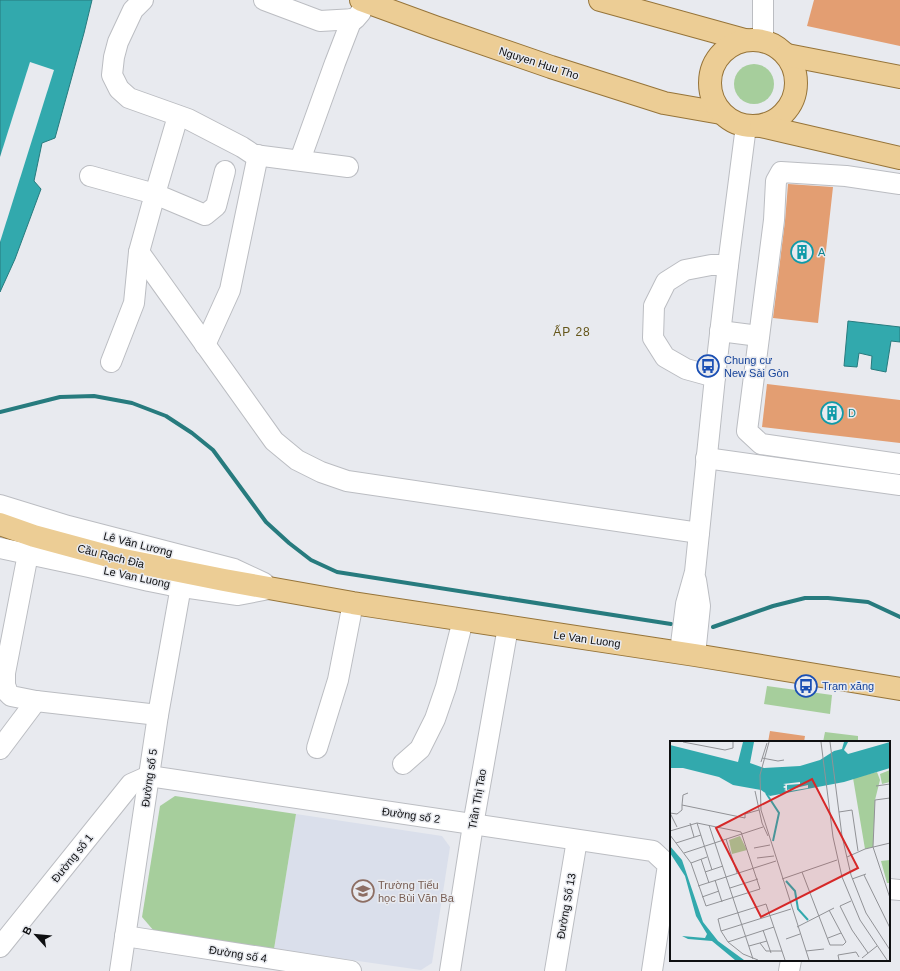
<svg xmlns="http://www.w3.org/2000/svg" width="900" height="971" viewBox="0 0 900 971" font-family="Arial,sans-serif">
<rect width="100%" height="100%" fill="#e8eaef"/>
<polygon fill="#dadfeb" points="296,814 442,836 450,847 432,963 421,970 274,949"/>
<g fill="#a6ce9c">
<circle cx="754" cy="84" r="20"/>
<polygon points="767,686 832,695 830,714 764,704"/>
<polygon points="825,732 858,736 858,742 823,742"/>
<polygon points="175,796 296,814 274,949 154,931 142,917 160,806"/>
</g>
<g fill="#32a9ad" stroke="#277b7e">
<polygon points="0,0 92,0 84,33 55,138 42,143 34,181 41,189 15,259 0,292"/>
<polygon points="848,321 900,327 900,342 891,341 886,372 871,369 872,356 859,353 857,367 844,366"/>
</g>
<polygon fill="#e8eaef" points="30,62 54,70 0,242 0,157"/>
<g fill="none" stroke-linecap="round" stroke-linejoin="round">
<g stroke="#277b7e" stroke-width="4">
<polyline points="0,412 60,397 94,396 132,403 166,416 192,433 213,450 266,522 289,543 311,560 337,572 671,624"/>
<polyline points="713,627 773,606 805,598 828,598 868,602 900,617"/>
</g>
</g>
<g fill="#e39e72">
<polygon points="814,0 900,0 900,46 807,26"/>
<polygon points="788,184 833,187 818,323 773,318 785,221"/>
<polygon points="767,384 900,400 900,443 762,427"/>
<polygon points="770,731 805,736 804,742 768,742"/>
</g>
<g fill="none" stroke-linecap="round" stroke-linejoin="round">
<g stroke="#bbbdc2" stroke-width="22">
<g id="minor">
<polyline points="143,0 133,10 118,42 114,57 112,75 119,89 129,98 188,119 242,147 254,155 348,167"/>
<polyline points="264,0 320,21 355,19 361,12"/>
<polyline points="763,40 763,0"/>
<polyline points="178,116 155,194 205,215 216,206 225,171"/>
<polyline points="300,160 335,63 352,19"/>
<polyline points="90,176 155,194 139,252 274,441 297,460 321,472 347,481 699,533"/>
<polyline points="900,184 846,176 781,172 776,181 774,220 747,431 761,444 900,464"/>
<polyline points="720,331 759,336"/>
<polyline points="205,345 230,290 258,155"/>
<polyline points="111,362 134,303 139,252"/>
<polyline points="715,377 686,369 665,357 653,338 654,306 666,282 685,270 711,265 728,265"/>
<polyline points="706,458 900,485"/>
<polyline points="0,505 68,526 234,569 264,583"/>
<polyline points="0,548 89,567 149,581 169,585 238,595 269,589"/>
<polyline points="28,554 5,673 5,685 8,693 11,696 36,701 158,715"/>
<polyline points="680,652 686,604 695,572 715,377 728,265 746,126"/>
<polyline points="695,655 700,606 696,580"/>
<polyline points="317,748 338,680 353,603"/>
<polyline points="0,749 36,701"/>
<polyline points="403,764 420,749 435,719 446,687 463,620"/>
<polyline points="889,889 900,890"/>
<polyline points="125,936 351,971"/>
<polyline points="0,947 131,784 149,776 653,851 668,865 652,971"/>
<polyline points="120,971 158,715 181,586"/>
<polyline points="450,971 473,825 508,627"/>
<polyline points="555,971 577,840"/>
<polyline points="789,971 791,960"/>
</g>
</g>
<g stroke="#967439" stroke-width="24">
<g id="major">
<polyline points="361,0 435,27 551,67 664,103 721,113"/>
<polyline points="600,0 745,40"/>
<circle cx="753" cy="83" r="43"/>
<polyline points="787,55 900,77"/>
<polyline points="761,126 787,132 900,158"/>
<polyline points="0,524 34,536 119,559 224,580 353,603 695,655 900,689"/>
</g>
</g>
<use href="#minor" stroke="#fff" stroke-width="20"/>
<use href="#major" stroke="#eccd95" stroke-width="22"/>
</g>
<defs>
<g id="building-ring" transform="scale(1.15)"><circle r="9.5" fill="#e8eaef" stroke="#0f9aa8" stroke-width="1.5"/><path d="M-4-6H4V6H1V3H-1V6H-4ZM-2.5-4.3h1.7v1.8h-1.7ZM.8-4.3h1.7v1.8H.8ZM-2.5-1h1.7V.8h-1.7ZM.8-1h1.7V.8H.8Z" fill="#0f9aa8"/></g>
<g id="bus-ring" transform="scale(1.15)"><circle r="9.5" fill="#e8eaef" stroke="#1a4fb4" stroke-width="1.5"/><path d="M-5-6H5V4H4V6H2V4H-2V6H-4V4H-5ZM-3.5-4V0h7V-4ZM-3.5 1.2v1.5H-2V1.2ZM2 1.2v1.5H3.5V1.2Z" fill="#1a4fb4"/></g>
<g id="school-ring" transform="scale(1.15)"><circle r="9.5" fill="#e8eaef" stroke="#8d6e63" stroke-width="1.5"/><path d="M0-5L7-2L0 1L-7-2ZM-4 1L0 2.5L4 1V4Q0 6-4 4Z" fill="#8d6e63"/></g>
</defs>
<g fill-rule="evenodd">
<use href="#building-ring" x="802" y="252"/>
<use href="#bus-ring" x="708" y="366"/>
<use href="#building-ring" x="832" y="413"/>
<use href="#bus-ring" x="806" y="686"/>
<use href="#school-ring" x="363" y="891"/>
</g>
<g text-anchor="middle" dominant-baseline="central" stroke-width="3" stroke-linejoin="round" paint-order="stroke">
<g font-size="11" fill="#0e0f11" stroke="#e8eaef">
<text transform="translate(539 63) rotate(18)">Nguyen Huu Tho</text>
<text transform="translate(138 544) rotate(14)">Lê Văn Lương</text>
<text transform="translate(111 556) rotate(14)">Cầu Rạch Đỉa</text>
<text transform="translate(137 577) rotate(12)">Le Van Luong</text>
<text transform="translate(587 639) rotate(8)">Le Van Luong</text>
<text transform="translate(149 778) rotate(-82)">Đường số 5</text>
<text transform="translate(477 799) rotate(-80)">Trần Thị Tao</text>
<text transform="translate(411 815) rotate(8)">Đường số 2</text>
<text transform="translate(72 858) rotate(-51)">Đường số 1</text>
<text transform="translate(566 906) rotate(-80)">Đường Số 13</text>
<text transform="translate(238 954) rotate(9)">Đường số 4</text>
</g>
<g font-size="11" fill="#0d838f" stroke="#e8eaef" text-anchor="start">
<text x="818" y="252">A</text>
<text x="848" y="413">D</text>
</g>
<g font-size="11" fill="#164399" stroke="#e8eaef" text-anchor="start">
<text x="724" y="360">Chung cư<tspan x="724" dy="13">New Sài Gòn</tspan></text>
<text x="822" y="686">Trạm xăng</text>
</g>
<g font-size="11" fill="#785e54" stroke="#e8eaef" text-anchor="start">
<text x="378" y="885">Trường Tiểu<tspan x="378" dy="13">học Bùi Văn Ba</tspan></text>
</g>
<g font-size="12" letter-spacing="1" fill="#645519" stroke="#e8eaef">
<text x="572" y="332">ẤP 28</text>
</g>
</g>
<g transform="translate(670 741)">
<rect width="220" height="220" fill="#e8eaef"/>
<path d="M 220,29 L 220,41 L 212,43 L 210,33 ZM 207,31 L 210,39 L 205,59 L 203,106 L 195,108 L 183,37 ZM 70,95 L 77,109 L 62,113 L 59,99 ZM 220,119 L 220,142 L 217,142 L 211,120 Z" fill="#a6ce9c"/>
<path d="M 73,1 L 84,1 L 80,22 L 94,27 L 130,25 L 150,19 L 164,10 L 172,8 L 174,1 L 178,1 L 174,9 L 178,13 L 220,1 L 220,27 L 174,41 L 100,55 L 91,49 L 63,44 L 49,36 L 13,27 L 0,27 L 0,4 L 68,21 ZM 0,105 L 12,119 L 33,181 L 48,200 L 74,219 L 65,219 L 42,200 L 18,198 L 12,195 L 35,197 L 37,193 L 26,175 L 15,135 L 0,112 Z" fill="#32a9ad"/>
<path d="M 130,41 L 130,43 L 117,44 L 117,49 L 138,44 L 138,47 L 114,51 L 117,50 L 114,49 L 116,48 L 113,46 L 116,44 L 113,43 Z" fill="#e8eaef"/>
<path fill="none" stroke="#32a9ad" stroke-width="2" d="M 96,52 L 109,72 L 103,100M 116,140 L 125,150 L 128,168 L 138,179"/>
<path fill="none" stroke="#919296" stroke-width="1" d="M 13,1 L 55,9 L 63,7 L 63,1M 99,1 L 90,34 L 91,69 L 139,219M 151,1 L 163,96 L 172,136 L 190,179 L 217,219M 160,1 L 172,95 L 181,134 L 196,172 L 220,209M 92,17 L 108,20 L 114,19M 91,21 L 97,2M 206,45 L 220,43M 85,50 L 92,82 L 98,95M 220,57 L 205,59 L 203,106 L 220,157M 12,64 L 13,54 L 18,52M 169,71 L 182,69 L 188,110M 0,72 L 7,73 L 12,69 L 12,64 L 75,77 L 75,73 L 89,69M 0,72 L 7,86M 20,82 L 24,96M 27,82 L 42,129M 39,84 L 83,218M 0,90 L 27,82 L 71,91 L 90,148 L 36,165 L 21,122 L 0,94M 56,98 L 67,132M 6,102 L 31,94M 84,107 L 100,104M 14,112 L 93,86M 177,116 L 195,108 L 220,102M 87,117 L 104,115M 31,118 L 39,142M 21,122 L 37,116M 35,131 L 53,125M 132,131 L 160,204 L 173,204 L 176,201 L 159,169M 194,134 L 220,187M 112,138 L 167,119M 182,138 L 196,133M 45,139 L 52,161M 28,145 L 106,120M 60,147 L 88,138M 32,156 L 49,150M 181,160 L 170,165 L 182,189 L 198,212M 127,186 L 164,167M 93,189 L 101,212M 51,190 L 121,168M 158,197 L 171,192M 116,198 L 130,193M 58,201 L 104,186M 90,202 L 96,210 L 112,210M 79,205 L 97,200M 136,210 L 154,208M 192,217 L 207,205M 88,219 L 73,213 L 58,201 L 51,190 L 48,178 L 96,163 L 115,219M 169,219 L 168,214 L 186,211 L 189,216"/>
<path fill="#d62828" fill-opacity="0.15" stroke="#d62828" stroke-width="2" d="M 142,38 L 188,127 L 91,176 L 46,87 Z"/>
<rect width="220" height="220" fill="none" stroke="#0e0f11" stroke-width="2"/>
</g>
<g transform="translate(36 935) rotate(297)" stroke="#e8eaef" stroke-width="3" paint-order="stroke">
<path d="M0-3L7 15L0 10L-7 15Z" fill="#0e0f11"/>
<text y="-6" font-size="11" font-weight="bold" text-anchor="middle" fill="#0e0f11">B</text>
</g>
</svg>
